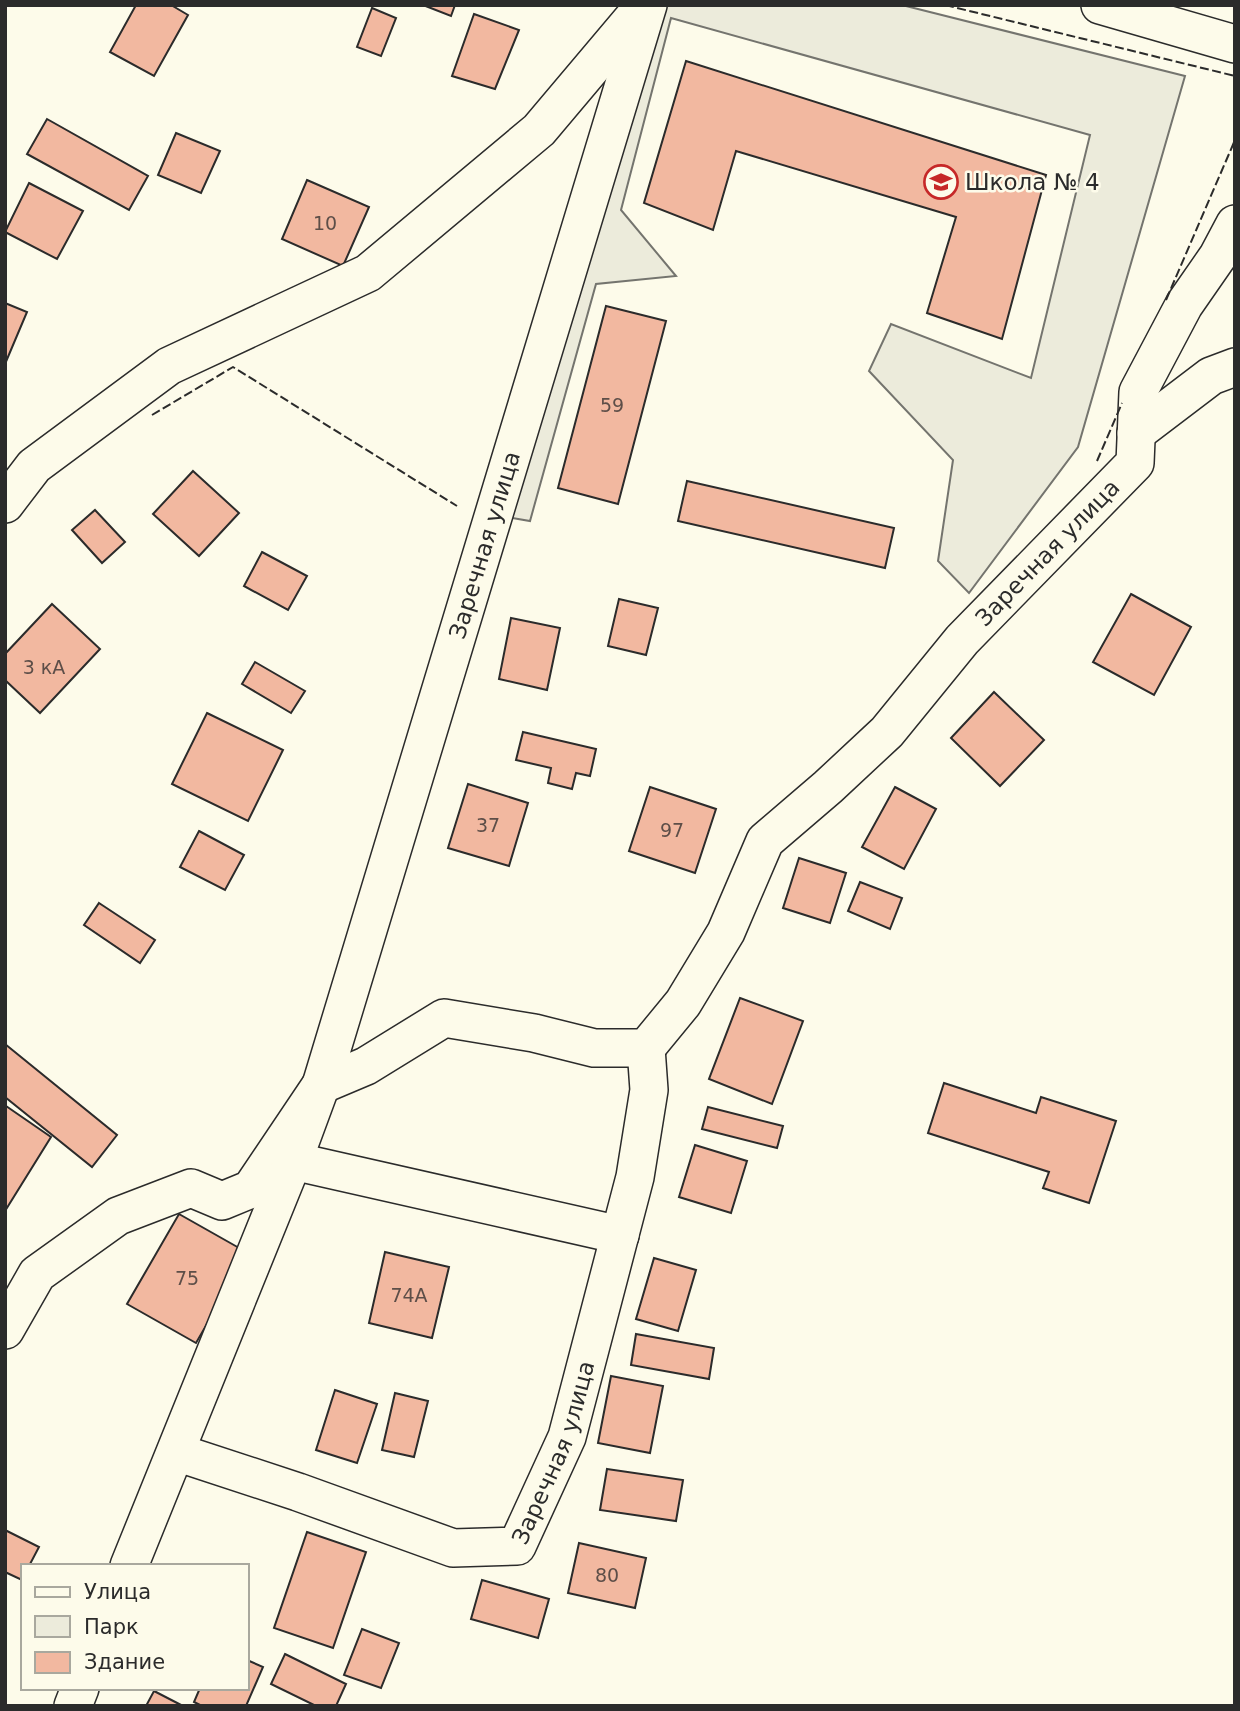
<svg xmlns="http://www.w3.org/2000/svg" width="1240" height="1711" viewBox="0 0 1240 1711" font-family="'DejaVu Sans',sans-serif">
<rect width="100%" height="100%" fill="#fdfbea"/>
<polygon fill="#ecebdb" stroke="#74746e" stroke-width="2" points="666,5 902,5 1185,76 1078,447 969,593 938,561 953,460 869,371 891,324 1031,378 1090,135 671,18 621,210 676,276 596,284 530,521 507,517"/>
<g fill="#f2b8a0" stroke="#2b2b2b" stroke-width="2">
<polygon points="136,5 171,5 188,15 154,76 110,52"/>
<polygon points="423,5 455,5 451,16"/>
<polygon points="372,8 396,18 381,56 357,47"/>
<polygon points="474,14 519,30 495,89 452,76"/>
<polygon points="686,61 1046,175 1002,339 927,313 956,217 736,151 713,230 644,203"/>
<polygon points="47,119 148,176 129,210 27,154"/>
<polygon points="176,133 220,151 201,193 158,175"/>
<polygon points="307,180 369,207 343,266 282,239"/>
<polygon points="29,183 83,211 57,259 5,232"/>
<polygon points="5,303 27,312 5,364"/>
<polygon points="606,306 666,321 618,504 558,488"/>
<polygon points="193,471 239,513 199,556 153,514"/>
<polygon points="687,481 894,528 885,568 678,521"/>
<polygon points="95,510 125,542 102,563 72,530"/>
<polygon points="262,552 307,576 288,610 244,586"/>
<polygon points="1131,594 1191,627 1154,695 1093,662"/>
<polygon points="619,599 658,608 646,655 608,646"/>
<polygon points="52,604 100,649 40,713 5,680 5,654"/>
<polygon points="511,618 560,628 547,690 499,679"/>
<polygon points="255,662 305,691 291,713 242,684"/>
<polygon points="994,692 1044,740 1000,786 951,738"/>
<polygon points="207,713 283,750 248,821 172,784"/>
<polygon points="523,732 596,749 590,776 576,773 572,789 548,783 551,768 516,760"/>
<polygon points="468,784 528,803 509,866 448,848"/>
<polygon points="650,787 716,809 695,873 629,851"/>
<polygon points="895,787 936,809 904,869 862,847"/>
<polygon points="199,831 244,855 225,890 180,867"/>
<polygon points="799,858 846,873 830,923 783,908"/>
<polygon points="860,882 902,898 890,929 848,911"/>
<polygon points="99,903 155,940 140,963 84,925"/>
<polygon points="740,998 803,1021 772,1104 709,1079"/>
<polygon points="5,1044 117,1135 92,1167 5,1097"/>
<polygon points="944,1083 1036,1113 1041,1097 1116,1121 1089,1203 1043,1188 1049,1172 928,1133"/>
<polygon points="6,1106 51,1137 5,1211 5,1107"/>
<polygon points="708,1107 783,1126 777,1148 702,1129"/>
<polygon points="695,1145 747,1161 731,1213 679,1197"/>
<polygon points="179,1214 248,1253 196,1343 127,1304"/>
<polygon points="385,1252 449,1267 432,1338 369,1323"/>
<polygon points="654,1258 696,1270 678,1331 636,1319"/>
<polygon points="636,1334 714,1348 709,1379 631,1365"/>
<polygon points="611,1376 663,1386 650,1453 598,1443"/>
<polygon points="335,1390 377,1404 357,1463 316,1450"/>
<polygon points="395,1393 428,1401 414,1457 382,1450"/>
<polygon points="607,1469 683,1480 676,1521 600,1510"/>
<polygon points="5,1530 39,1547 29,1566 23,1566 22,1580 5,1572"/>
<polygon points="307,1532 366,1552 333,1648 274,1628"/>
<polygon points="579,1543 646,1558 635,1608 568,1593"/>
<polygon points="482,1580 549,1599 538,1638 471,1619"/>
<polygon points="362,1629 399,1643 381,1688 344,1675"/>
<polygon points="285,1654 346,1684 336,1706 316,1706 271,1684"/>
<polygon points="247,1660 263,1667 246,1706 202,1706 194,1702 200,1688 247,1688"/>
<polygon points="154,1691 183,1706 146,1706"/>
</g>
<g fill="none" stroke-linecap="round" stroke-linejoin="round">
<g stroke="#2b2b2b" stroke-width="40">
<g id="street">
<polyline points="1100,5 1235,44"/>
<polyline points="1136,433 1211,376 1235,367"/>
<polyline points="5,504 34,466 169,366 368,273 539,130 641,9"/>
<polyline points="293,1161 620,1235"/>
<path id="s1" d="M 5,1330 L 37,1274 L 118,1216 L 191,1188 L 222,1201 L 251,1189 L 321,1085 L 366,1066 L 444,1018 L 534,1033 L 594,1048 L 646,1048 L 683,1003 L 726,932 L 765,841 L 828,787 L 887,732 L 962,640 L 1135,463 L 1138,392 L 1184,305 L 1218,256 L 1235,224"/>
<path id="s2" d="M 176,1452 L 298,1492 L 453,1548 L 517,1546 L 567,1437 L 635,1177 L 649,1090 L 646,1048"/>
<path id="s3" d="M 129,1566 L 293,1161 L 321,1085 L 648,5"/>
<polyline points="73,1706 80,1688"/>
</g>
</g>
<use href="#street" stroke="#fdfbea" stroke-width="37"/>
<g stroke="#2b2b2b" stroke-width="2" stroke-dasharray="9 3.5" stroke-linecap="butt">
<polyline points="945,5 1235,76"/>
<polyline points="1166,300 1235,140"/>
<polyline points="152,415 233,367 457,506"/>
<polyline points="1097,461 1122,403"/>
</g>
</g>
<defs>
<g id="school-ring" transform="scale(1.75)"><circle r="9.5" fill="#fdfbea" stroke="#c62828" stroke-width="1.5"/><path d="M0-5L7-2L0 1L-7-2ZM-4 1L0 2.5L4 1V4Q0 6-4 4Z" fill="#c62828"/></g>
</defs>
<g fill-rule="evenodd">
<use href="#school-ring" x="941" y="182"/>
</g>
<g text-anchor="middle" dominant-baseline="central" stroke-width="5" stroke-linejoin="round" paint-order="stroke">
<g font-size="19" fill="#5d4e48">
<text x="325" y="223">10</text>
<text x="612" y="405">59</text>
<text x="44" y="667">3 кА</text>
<text x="488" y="825">37</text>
<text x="672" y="830">97</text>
<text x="187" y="1278">75</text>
<text x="409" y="1295">74А</text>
<text x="607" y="1575">80</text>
</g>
<g font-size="23" fill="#2b2b2b" stroke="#fdfbea" text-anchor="start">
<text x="965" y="182">Школа № 4</text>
</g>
<g font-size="23" fill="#2b2b2b" stroke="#fdfbea">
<text stroke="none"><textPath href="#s3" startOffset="1082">Заречная улица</textPath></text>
<text stroke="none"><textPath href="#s1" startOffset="1423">Заречная улица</textPath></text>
<text stroke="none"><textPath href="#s2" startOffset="458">Заречная улица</textPath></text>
</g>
</g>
<rect width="1240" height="1711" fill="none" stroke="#2b2b2b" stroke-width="14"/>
<rect x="21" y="1564" width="228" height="126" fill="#fdfbea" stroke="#a9a89e" stroke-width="2"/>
<rect x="35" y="1587" width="35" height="10" fill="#fdfbea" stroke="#a9a89e" stroke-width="2"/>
<text x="84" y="1599" font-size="21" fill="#2b2b2b">Улица</text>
<rect x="35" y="1616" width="35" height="21" fill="#ecebdb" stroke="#a9a89e" stroke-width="2"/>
<text x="84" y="1634" font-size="21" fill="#2b2b2b">Парк</text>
<rect x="35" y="1652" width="35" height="21" fill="#f2b8a0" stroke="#a9a89e" stroke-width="2"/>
<text x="84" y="1669" font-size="21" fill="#2b2b2b">Здание</text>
</svg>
